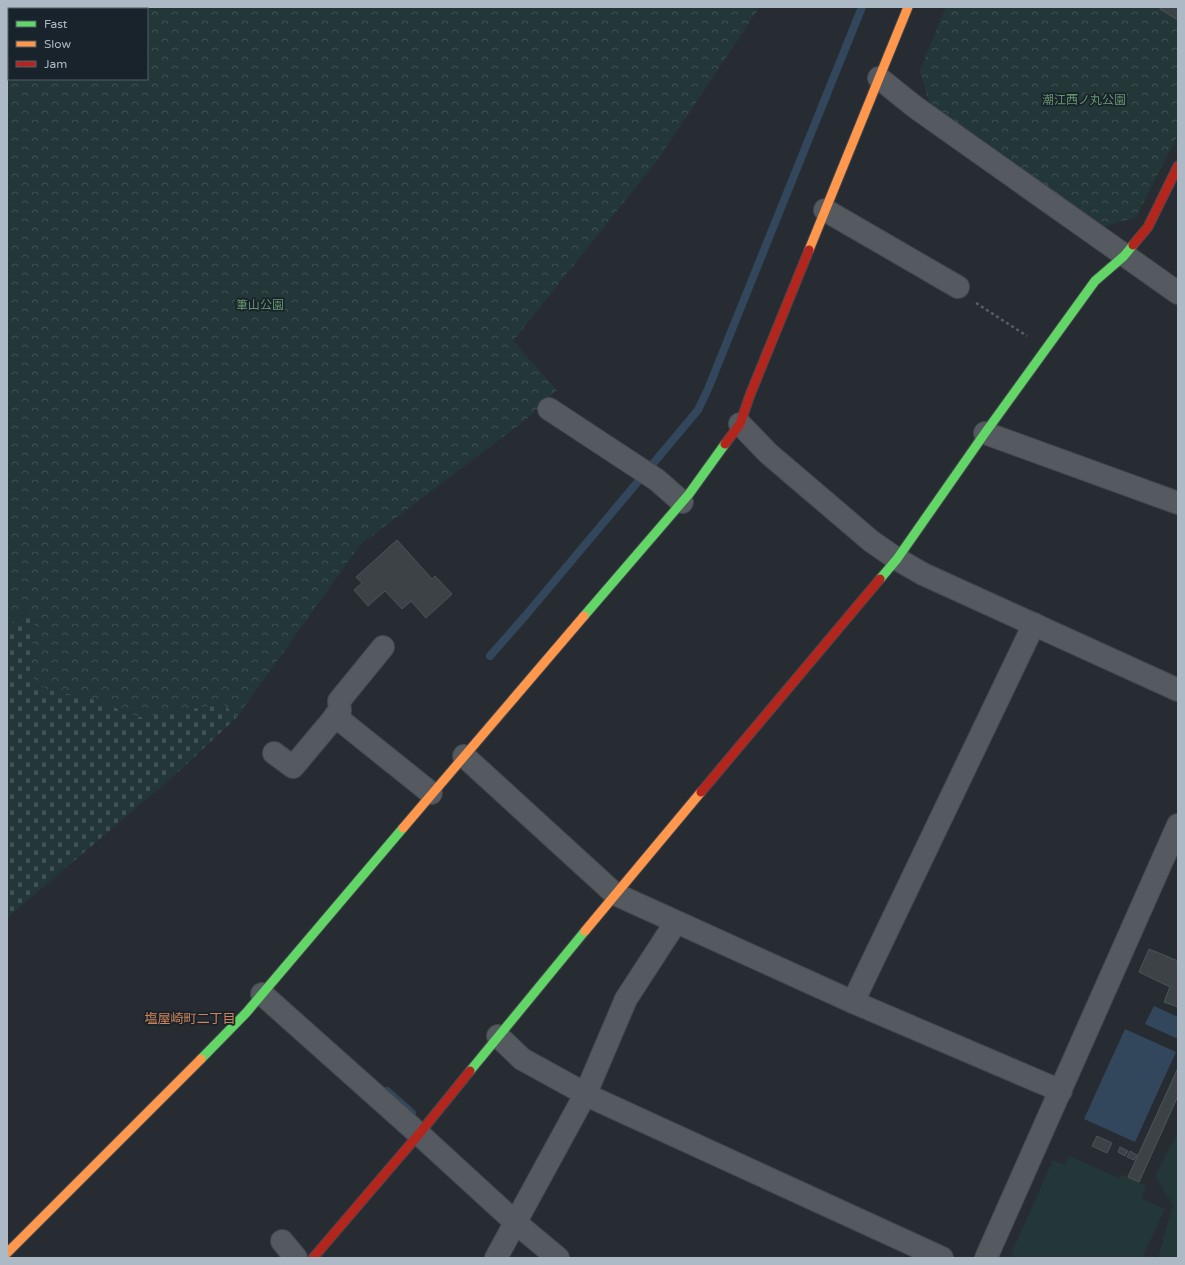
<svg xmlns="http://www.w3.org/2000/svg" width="1185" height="1265" viewBox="0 0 1185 1265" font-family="'Varela Round','Noto Sans JP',sans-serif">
<defs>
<pattern id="cemetery-stones" width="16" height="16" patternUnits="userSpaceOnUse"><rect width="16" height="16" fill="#233638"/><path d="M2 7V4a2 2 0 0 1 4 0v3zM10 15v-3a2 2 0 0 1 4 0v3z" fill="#405153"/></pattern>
<pattern id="park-crowns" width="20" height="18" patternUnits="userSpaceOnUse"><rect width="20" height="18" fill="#233638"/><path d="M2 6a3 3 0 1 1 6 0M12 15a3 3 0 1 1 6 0" fill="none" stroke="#405153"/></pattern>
</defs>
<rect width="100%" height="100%" fill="#262c32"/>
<g fill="#233638">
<polygon points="1178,1132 1178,1258 1158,1258 1173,1205 1155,1176"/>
<polygon points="1069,1156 1119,1178 1122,1174 1146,1186 1141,1198 1165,1209 1143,1256 1148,1258 1019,1258 1011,1254 1053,1160 1065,1165"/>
</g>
<polygon fill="url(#cemetery-stones)" points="28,612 34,620 31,675 46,689 96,700 139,717 223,704 237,717 177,773 7,918 7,626"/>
<g fill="url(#park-crowns)" fill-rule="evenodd">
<path d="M 7,7 L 760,7 L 659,158 L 513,341 L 557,390 L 528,418 L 360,545 L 237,717 L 223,704 L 139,717 L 96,700 L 46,689 L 31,675 L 34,620 L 27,612 L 7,626 ZM 9,9 L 147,9 L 147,79 L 9,79 Z"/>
<polygon points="946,7 1178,7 1178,135 1136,217 1103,227 929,102 920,70"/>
</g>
<g fill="#32475c">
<polygon points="1154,1006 1178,1017 1178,1039 1145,1024"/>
<polygon points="1125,1029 1176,1052 1135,1142 1084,1119"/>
</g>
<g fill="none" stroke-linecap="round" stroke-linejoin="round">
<g stroke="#32475c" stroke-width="8">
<polyline points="490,656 526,615 698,410 708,389 862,7"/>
<polyline points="387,1091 412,1113"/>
</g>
</g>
<g fill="#3d4247" stroke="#4c545a">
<polygon points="1161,7 1178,7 1178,20 1160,9"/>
<polygon points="397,540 432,579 435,576 452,594 426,618 411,601 402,609 385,591 368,606 354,590 362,583 356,577"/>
<polygon points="1149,949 1178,961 1178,1007 1164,1002 1170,987 1139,972"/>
<polygon points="1178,1068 1178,1096 1139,1182 1128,1177"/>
<polygon points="1097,1136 1112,1143 1107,1153 1092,1146"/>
<polygon points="1120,1147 1128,1151 1125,1156 1118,1152"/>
<polygon points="1130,1151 1137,1155 1134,1160 1127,1157"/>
</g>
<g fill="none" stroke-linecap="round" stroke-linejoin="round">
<g stroke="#44484d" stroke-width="24">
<g id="street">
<polyline points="879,78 915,107 1178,293"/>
<polyline points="825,210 958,287"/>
<polyline points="549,409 657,480 682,502"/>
<polyline points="740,424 768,453 871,541 897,559 923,574 1178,690"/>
<polyline points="985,433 1178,503"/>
<polyline points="335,716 431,793"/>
<polyline points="274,753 293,767 340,711 339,701 383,647"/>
<polyline points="464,756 615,894 853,1002 1061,1091"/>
<polyline points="262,994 419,1134 516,1223 558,1258"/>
<polyline points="853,1002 1034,624"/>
<polyline points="498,1036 522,1059 593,1098 942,1258"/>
<polyline points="282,1241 296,1258"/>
<polyline points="496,1258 586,1093 626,999 676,922"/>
<polyline points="986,1258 1178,825"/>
</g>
</g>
<g stroke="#44484d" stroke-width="11">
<g id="fast">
<polyline points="880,579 897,559 985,433 1095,281 1124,256 1133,245"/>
<polyline points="584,616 689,494 725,444"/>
<polyline points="201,1059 246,1013 403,828"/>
<polyline points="470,1071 585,931"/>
</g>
</g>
<g stroke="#44484d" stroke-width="11">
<g id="slow">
<polyline points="809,250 908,7"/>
<polyline points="403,828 584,616"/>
<polyline points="585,931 701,792"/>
<polyline points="7,1253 201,1059"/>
</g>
</g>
<g stroke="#44484d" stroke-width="11">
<g id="jam">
<polyline points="1133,245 1148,227 1178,166"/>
<polyline points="725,444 740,424 750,395 809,250"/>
<polyline points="701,792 880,579"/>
<polyline points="313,1258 419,1134 470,1071"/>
</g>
</g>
<polyline stroke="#585e64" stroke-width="2.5" stroke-dasharray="3 3" stroke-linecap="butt" points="976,303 1027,336"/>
<use href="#street" stroke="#545a60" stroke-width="22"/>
<use href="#fast" stroke="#63d668" stroke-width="9"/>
<use href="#slow" stroke="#ff974d" stroke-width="9"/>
<use href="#jam" stroke="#b3261e" stroke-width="9"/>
</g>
<g text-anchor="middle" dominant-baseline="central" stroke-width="3.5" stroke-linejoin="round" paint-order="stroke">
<g font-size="12" fill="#65956b" stroke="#19232c">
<text x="1084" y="100">潮江西ノ丸公園</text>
<text x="260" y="305">筆山公園</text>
</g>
<g font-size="13" fill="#d48359" stroke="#19232c">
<text x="190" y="1019">塩屋崎町二丁目</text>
</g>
</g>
<rect width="1185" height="1265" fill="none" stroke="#adb9c5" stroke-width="16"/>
<rect x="8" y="8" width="140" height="72" fill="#19232c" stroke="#545f69"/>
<rect x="16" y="21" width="20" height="6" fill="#63d668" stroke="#545f69"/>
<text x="44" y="28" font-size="12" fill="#adb9c5">Fast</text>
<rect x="16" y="41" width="20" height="6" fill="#ff974d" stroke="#545f69"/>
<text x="44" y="48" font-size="12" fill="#adb9c5">Slow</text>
<rect x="16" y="61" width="20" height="6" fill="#b3261e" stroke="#545f69"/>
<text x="44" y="68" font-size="12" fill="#adb9c5">Jam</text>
</svg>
